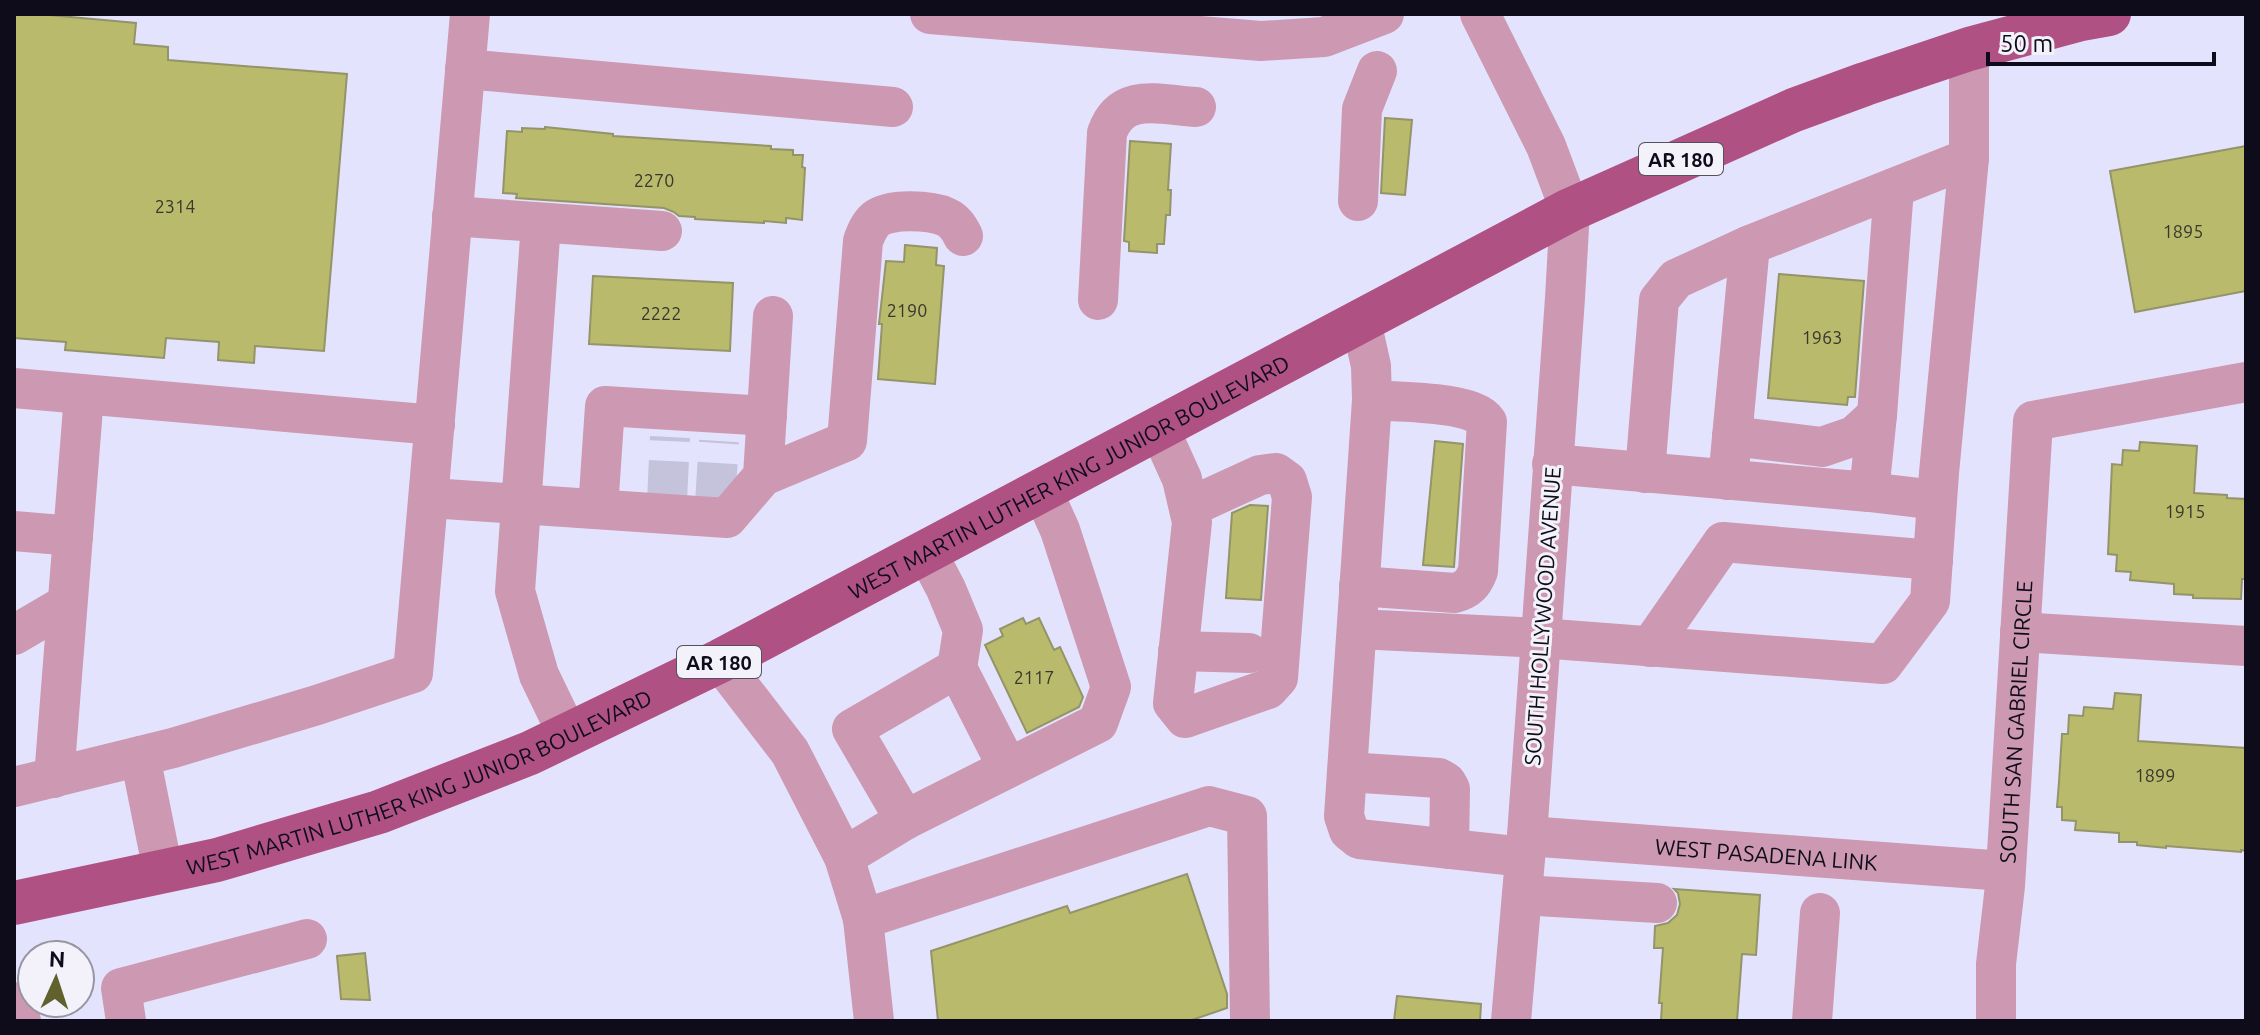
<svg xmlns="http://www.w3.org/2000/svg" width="2260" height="1035" viewBox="0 0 2260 1035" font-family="Ubuntu,sans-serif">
<rect width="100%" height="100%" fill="#e4e3fd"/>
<g fill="#baba6c" stroke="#939469" stroke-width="2">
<polygon points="14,14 38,14 136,23 134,44 168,47 168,60 347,74 324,351 255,346 254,363 218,360 219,342 166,338 164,358 65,350 66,342 14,338"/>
<polygon points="1385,118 1412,120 1405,195 1381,193"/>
<polygon points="545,127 613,134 613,136 771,146 771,149 793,150 793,155 803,155 802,167 805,168 802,220 786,218 786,223 764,221 764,223 695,219 695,217 679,216 674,212 664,208 516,198 517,194 503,193 507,131 522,132 522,128 545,129"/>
<polygon points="1130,141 1171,144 1168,190 1171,190 1170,215 1166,215 1164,244 1157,244 1157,253 1129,251 1129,242 1124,241"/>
<polygon points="2246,146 2246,291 2135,312 2110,171"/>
<polygon points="905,245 937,248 936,265 944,266 935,384 878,379 882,324 879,324 886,261 904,262"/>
<polygon points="1779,274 1864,281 1855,397 1848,397 1847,405 1768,398"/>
<polygon points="593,276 733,283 730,351 589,344"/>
<polygon points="1435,441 1463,444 1454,567 1423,565"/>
<polygon points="2140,442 2197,446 2194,493 2227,495 2227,498 2246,499 2246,579 2242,579 2241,599 2193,598 2193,595 2174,594 2174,584 2130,580 2131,572 2116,571 2117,555 2108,554 2112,464 2122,465 2123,450 2139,451"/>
<polygon points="1250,505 1268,506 1261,600 1226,598 1232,513"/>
<polygon points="1023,618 1026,624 1039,618 1054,650 1060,647 1083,697 1079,707 1027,733 985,645 1003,636 1000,629"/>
<polygon points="2115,693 2141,695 2138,741 2246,748 2246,851 2241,850 2241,852 2166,846 2166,848 2137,845 2137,842 2119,842 2119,833 2075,830 2076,821 2062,820 2062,807 2057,807 2059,782 2062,734 2068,734 2069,715 2083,716 2084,707 2113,709"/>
<polygon points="1187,874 1227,994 1227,1008 1189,1021 938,1021 931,951 1067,906 1070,913"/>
<polygon points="1674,889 1760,895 1756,955 1742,954 1737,1021 1661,1021 1662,1003 1659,1003 1663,948 1654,948 1655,926 1668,923 1677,915 1680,904 1678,893"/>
<polygon points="365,953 370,1000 341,999 337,956"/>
<polygon points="1397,996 1481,1004 1480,1021 1394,1021"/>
</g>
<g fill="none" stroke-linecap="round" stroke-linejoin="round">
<g stroke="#c4c3db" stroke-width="40" stroke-dasharray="40 20" stroke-linecap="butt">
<polyline points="667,501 670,437"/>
<polyline points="715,503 719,441"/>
</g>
<g stroke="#cd98b1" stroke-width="40">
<polyline points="930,14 1261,41 1324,37 1384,14"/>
<polyline points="1480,14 1546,146 1570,210 1565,298 1527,836 1511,1021"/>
<polyline points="465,69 893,107"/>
<polyline points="1358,201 1362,109 1377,71"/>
<polyline points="452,216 662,231"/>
<polyline points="541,223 515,591 539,675 568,735"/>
<path d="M 1098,300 L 1107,133 C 1122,91 1160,105 1196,107"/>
<polyline points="1361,321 1371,366 1372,400 1344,816 1349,831 1359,839 1525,857"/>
<polyline points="14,388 435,425"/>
<polyline points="1159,428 1182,479 1192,522 1173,703 1185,718 1268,689 1278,678 1292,497 1287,481 1276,473 1260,475 1190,507"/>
<polyline points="1732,436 1822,447 1854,436 1877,415"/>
<polyline points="1552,464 1869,492 1937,500"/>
<polyline points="1645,473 1659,300 1676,279 1750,245 1969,158"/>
<path d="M 763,476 L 847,441 L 863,241 C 866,233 869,225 876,219 C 889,208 931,210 946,217 C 955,221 959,228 963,236"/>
<polyline points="1728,480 1750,245"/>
<polyline points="1869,492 1877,415 1894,188"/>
<polyline points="430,498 727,518 763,476 773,316"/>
<polyline points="598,509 605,406 767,416"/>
<polyline points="14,531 73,536"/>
<polyline points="926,551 946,589 963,630 957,668 1008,768"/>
<path d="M 1359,586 L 1455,593 C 1468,589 1473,584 1478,571 L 1487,422 C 1475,401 1397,402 1372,400"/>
<polyline points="1357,629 1540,638 1883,664 1930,601 1939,473 1969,158 1969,49"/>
<polyline points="2020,632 2246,646"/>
<polyline points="14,635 67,604"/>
<polyline points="1650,647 1723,542 1933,560"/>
<polyline points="1178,651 1249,653"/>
<polyline points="720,661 790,752 844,857 863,919 874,1021"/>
<polyline points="957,668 852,729 905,820 1098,723 1111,687 1060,530 1042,490"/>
<polyline points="140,756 163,871"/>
<polyline points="1347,772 1439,778 1446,782 1450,789 1449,849"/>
<polyline points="54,778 84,395"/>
<polyline points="14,787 173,748 317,705 413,673 470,14"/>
<path id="s1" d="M 1527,836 L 2005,871"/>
<polyline points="844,857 905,820"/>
<polyline points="1522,895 1657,903"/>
<polyline points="863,919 1209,806 1247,816 1250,1021"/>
<polyline points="14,1002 21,1021"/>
<polyline points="126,1021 121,988 307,939"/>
<polyline points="1812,1021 1820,913"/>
<path id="s2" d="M 1996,1021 L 1996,964 L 2005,886 L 2033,421 L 2246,382"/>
</g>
<path stroke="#b05184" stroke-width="44" id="s3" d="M 14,903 L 217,860 L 379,812 L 530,753 L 720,661 L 1570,210 L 1794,110 L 1865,84 L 1969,49 L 2081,19 L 2109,14"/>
</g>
<g text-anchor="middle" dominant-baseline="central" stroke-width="6" stroke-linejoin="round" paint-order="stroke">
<g font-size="18" fill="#39382f">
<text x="654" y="180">2270</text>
<text x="175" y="206">2314</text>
<text x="2183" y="231">1895</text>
<text x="907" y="310">2190</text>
<text x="661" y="313">2222</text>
<text x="1822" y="337">1963</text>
<text x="2185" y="511">1915</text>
<text x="1034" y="677">2117</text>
<text x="2155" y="775">1899</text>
</g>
<g fill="#f3f2fb" stroke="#53515e" stroke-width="2">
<rect x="1639" y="143" width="84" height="32" rx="6"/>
<rect x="677" y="646" width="84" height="32" rx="6"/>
</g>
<g font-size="20" font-weight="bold" fill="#0e0c1b">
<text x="1681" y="159">AR 180</text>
<text x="719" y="662">AR 180</text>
</g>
<g font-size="22" fill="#0e0c1b" stroke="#f3f2fb">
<text stroke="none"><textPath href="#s3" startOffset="1144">WEST MARTIN LUTHER KING JUNIOR BOULEVARD</textPath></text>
<text transform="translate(1542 616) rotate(-86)">SOUTH HOLLYWOOD AVENUE</text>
<text stroke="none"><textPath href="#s2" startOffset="300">SOUTH SAN GABRIEL CIRCLE</textPath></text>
<text stroke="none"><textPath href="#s3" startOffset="424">WEST MARTIN LUTHER KING JUNIOR BOULEVARD</textPath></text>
<text stroke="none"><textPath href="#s1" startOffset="240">WEST PASADENA LINK</textPath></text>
</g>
</g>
<rect width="2260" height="1035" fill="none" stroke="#0e0c1b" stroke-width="32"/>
<g transform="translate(56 979) rotate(3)"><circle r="38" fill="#f3f2fb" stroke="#9796a1" stroke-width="2"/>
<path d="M0-6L14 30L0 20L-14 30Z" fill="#61612e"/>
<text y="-12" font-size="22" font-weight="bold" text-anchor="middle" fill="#0e0c1b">N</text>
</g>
<path d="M1988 52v12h226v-12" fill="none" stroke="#0e0c1b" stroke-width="4"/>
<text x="2000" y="52" font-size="24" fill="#0e0c1b" stroke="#f3f2fb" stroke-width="6" paint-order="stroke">50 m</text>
</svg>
